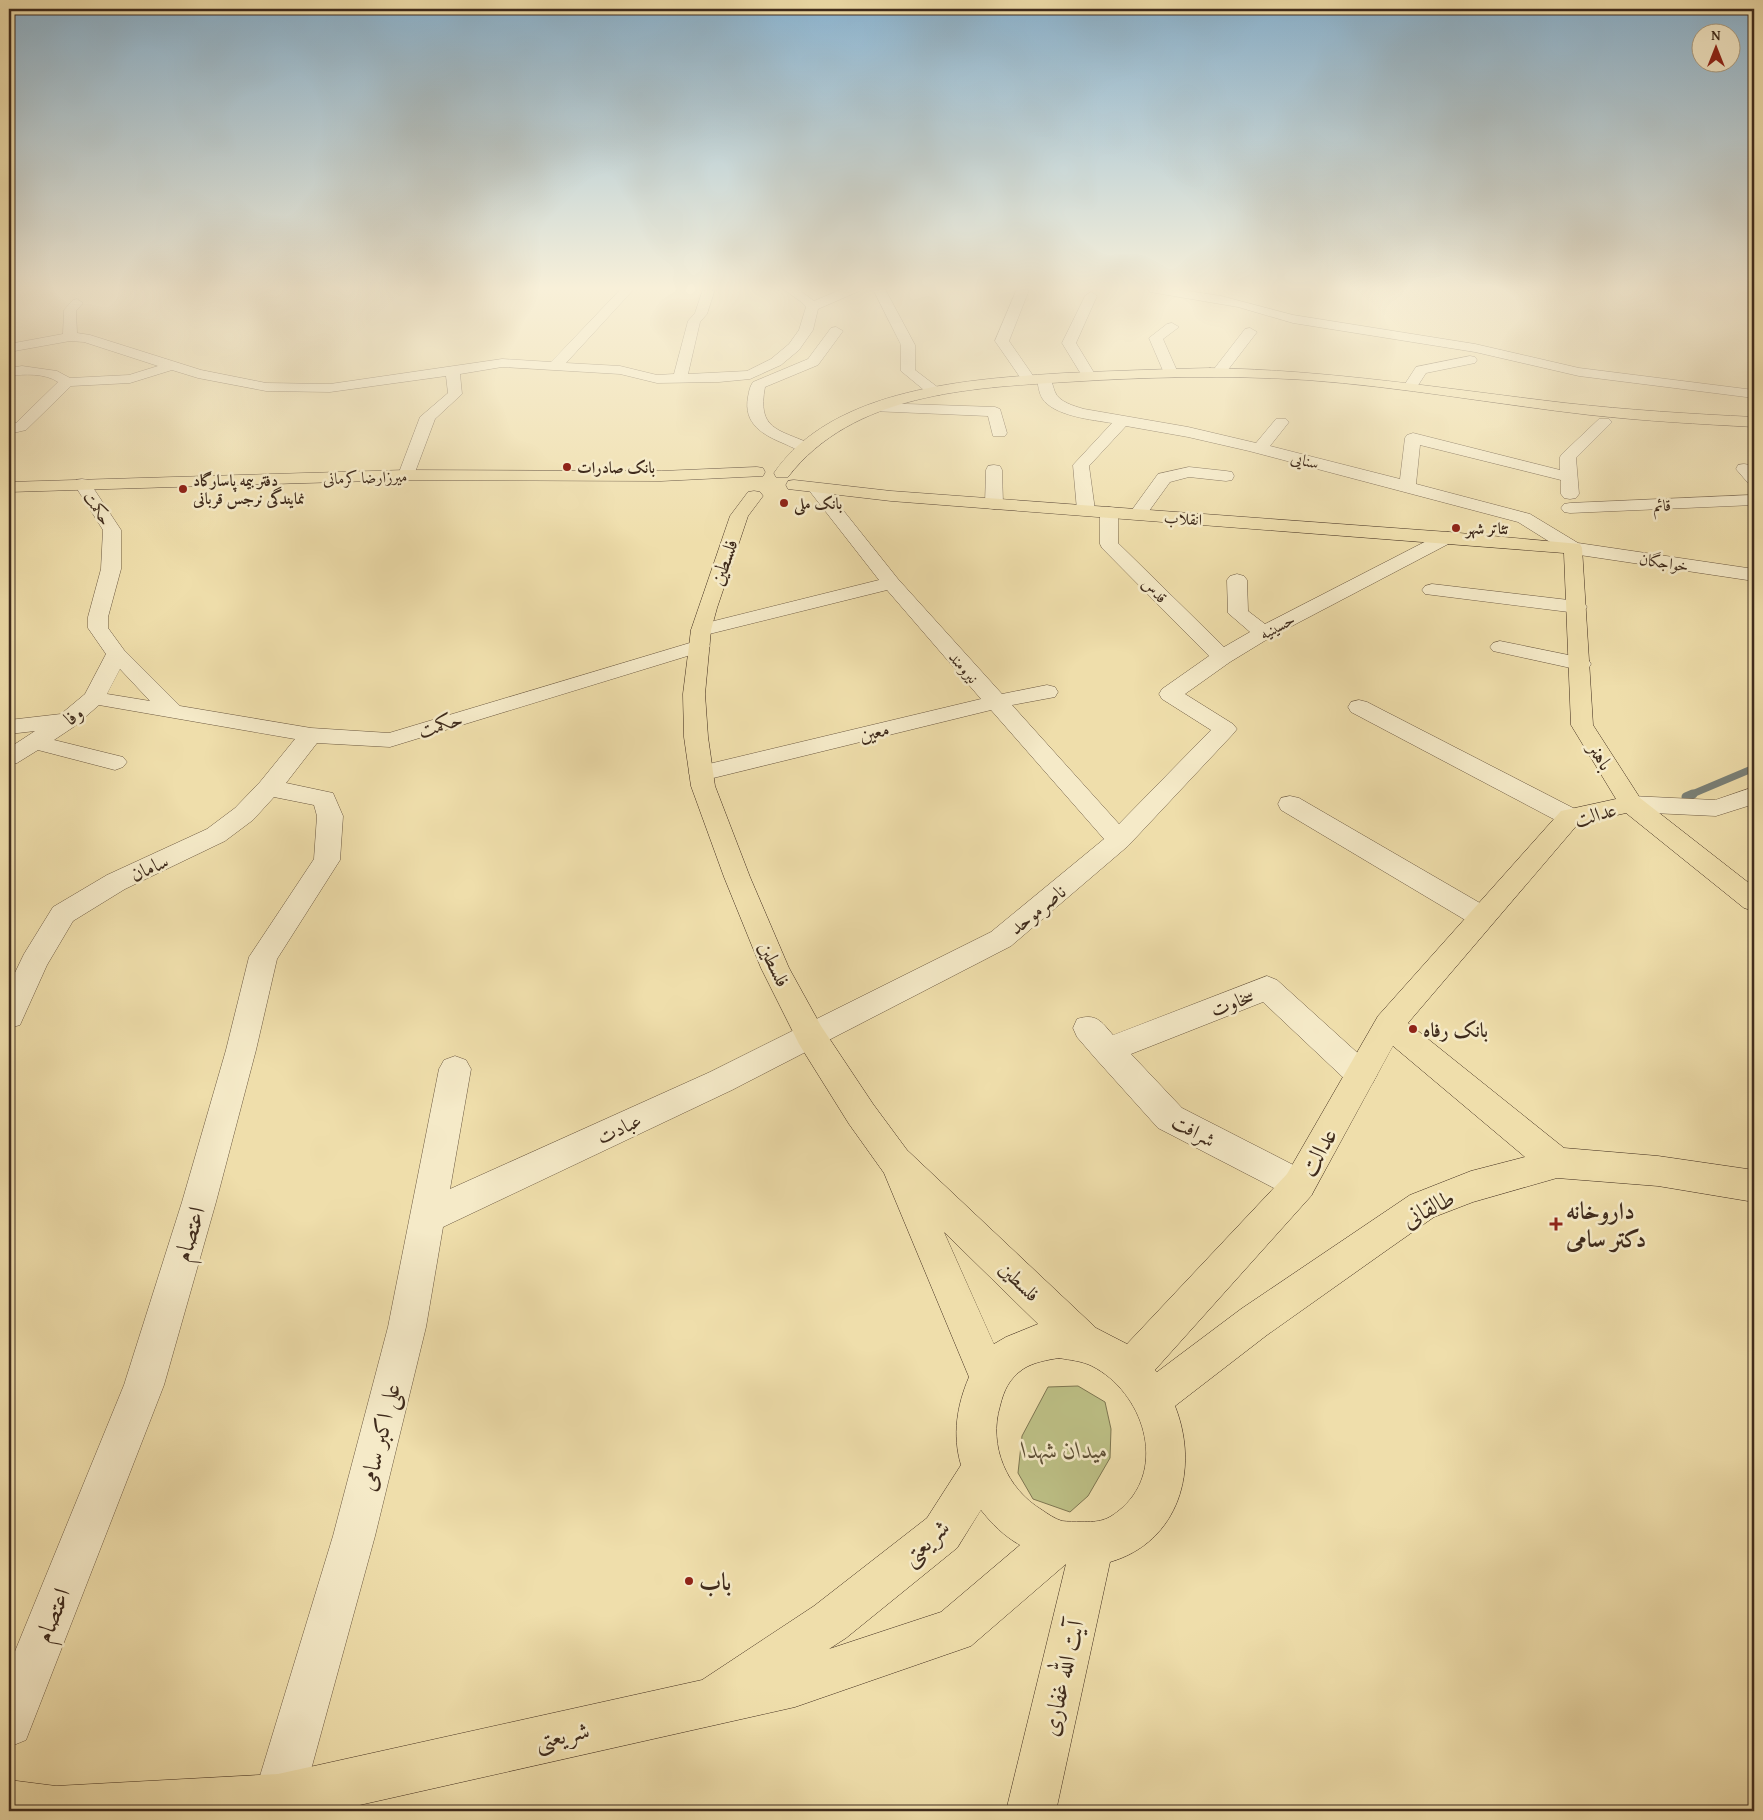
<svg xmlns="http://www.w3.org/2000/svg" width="1763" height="1820" viewBox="0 0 1763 1820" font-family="'Gentium Book Plus',Amiri,serif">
<rect width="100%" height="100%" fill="#efdeab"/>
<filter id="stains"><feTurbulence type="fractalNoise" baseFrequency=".004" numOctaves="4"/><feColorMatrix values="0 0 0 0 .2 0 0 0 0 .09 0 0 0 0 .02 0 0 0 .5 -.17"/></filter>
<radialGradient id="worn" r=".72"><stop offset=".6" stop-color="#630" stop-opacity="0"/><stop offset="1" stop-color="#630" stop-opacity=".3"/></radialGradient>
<polygon fill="#bdc086" stroke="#7e7651" points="1078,1386 1105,1402 1111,1429 1110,1458 1088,1496 1070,1512 1033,1499 1018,1473 1022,1436 1048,1387"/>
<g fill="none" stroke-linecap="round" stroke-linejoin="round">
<polyline stroke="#798078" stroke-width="7" points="1690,795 1754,768"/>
<polyline stroke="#798078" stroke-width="9" points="1686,797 1693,794"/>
<g stroke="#6b5840" stroke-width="1">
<g id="minor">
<path d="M 621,289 L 634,289 L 566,363 L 620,366 L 657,375 L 674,374 L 688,321 L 695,313 L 703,289 L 715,289 L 707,314 L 700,322 L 688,374 L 747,371 L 771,359 L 789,344 L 799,330 L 806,307 L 800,301 L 783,289 L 798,289 L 814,301 L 842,289 L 864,289 L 818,309 L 813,330 L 799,350 L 781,365 L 750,379 L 719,382 L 657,383 L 620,374 L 502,367 L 460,374 L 462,394 L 435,419 L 414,475 L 412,479 L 400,479 L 398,475 L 420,417 L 448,393 L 446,376 L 330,392 L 266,391 L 198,378 L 172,370 L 130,383 L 71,386 L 26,430 L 9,434 L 9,424 L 16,423 L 58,382 C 45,373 24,374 9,376 L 9,368 L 22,366 L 57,371 L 70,378 L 129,375 L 158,366 L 84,342 L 70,341 L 9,352 L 9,344 L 63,334 L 64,310 L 73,300 L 77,299 L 83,303 L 76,311 L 77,333 L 90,335 L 201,370 L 266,383 L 330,384 L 502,359 L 551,362 Z"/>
<polygon points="873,289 885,289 915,345 915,370 940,389 942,392 940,395 930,395 901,371 901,345"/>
<polygon points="1017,289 1029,290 1009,341 1036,380 1034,383 1024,383 995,341"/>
<polygon points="1148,289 1175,289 1221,296 1293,315 1475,344 1579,368 1754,390 1754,398 1579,376 1475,352 1293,323 1238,307 1150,292"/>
<polygon points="1091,292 1097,296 1076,343 1096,376 1094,379 1084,379 1062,343 1085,296"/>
<polygon points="1172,323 1179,327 1163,339 1178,373 1176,376 1166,376 1164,373 1149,338 1167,324"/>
<path d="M 836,327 L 843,331 L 818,365 L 765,387 C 757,430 778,429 811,444 L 813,447 L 811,450 C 801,453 794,448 785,444 C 763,435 743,424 748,397 C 749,391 750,386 753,382 L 808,359 L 831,328 Z"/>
<polygon points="1250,328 1257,332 1224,375 1214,375 1212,372 1214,369 1245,329"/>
<polygon points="1470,356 1475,357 1477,360 1475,363 1426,373 1415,390 1405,390 1403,387 1416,367"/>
<path d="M 1044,375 L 1049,376 C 1052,381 1053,387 1055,392 C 1059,402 1074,406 1084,409 L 1188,427 L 1256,443 L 1276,419 L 1286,419 L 1289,422 L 1270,446 L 1400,479 L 1405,438 L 1407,435 L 1413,433 L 1560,470 L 1560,457 L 1562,454 L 1599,419 L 1609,419 L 1612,422 L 1576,458 L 1579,494 L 1576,498 L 1570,499 L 1564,498 L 1561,494 L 1561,480 L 1420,445 L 1416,484 L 1530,514 L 1578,543 L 1754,569 L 1754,581 L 1573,554 L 1566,552 L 1518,522 L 1249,451 L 1188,437 L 1126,426 L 1089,466 L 1095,510 L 1092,514 L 1086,515 L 1080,514 L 1077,510 L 1073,465 L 1112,423 C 1093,420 1053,416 1042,398 C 1039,393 1038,385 1037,379 L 1039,376 Z"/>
<polygon points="877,403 995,407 1000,409 1007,433 1005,436 993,436 988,416 872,411 869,408 872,405"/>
<polygon points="1744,464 1750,465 1754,470 1754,484 1748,483 1736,469 1738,465"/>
<polygon points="994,465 1000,466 1002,470 1003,504 1000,508 994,509 988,508 985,504 986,470 988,466"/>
<polygon points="1189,467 1226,471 1232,472 1234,476 1232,480 1226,481 1189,477 1170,482 1144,518 1138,519 1132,518 1129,514 1158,474"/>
<path d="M 82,479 L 88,480 L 121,530 L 121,569 L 108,617 L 108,628 L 124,650 L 180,706 L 311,728 L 389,733 L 693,642 L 700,640 L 707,642 L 710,646 L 707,650 L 390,747 L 317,743 L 286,783 L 333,793 L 343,816 L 340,860 L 277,959 L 256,1050 L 216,1202 L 164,1385 L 26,1740 L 9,1747 L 9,1666 L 124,1385 L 182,1202 L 226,1050 L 249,957 L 314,859 L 317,816 L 314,805 L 274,797 L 253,820 L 225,841 L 125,889 L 73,921 L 47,965 L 20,1025 L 9,1028 L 9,985 L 24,954 L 53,907 L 107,875 L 207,829 L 235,808 L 260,782 L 295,739 L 99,705 L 75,726 L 54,740 L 123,757 L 127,762 L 123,767 L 115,770 L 38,750 L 17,763 L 9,765 L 9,748 L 35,731 L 9,734 L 9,720 L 61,714 L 85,694 L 106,654 L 88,628 L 88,617 L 101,569 L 103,530 L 74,484 L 76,480 ZM 120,669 L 150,701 L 107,694 Z"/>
<polygon points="817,484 823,485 898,579 1002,694 1047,685 1055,687 1058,692 1055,697 1012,705 1119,824 1211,730 1162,699 1159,694 1162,689 1209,656 1102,548 1100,544 1100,512 1103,508 1109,507 1115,508 1118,512 1118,543 1224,647 1250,632 1228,613 1227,580 1230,576 1237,574 1244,576 1247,580 1248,611 1265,624 1442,533 1448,532 1454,533 1457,537 1454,541 1271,637 1230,662 1185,694 1233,724 1237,729 1233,734 1128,846 1011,946 732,1090 443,1227 426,1327 375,1536 303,1799 298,1811 258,1811 253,1799 333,1536 388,1327 439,1069 444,1060 455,1056 466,1060 471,1069 450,1189 710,1072 991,932 1104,839 991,710 701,781 692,778 689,773 692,768 981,699 887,590 701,636 694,634 691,630 694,626 879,580 808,489 811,485"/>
<polygon points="1754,495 1754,505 1570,513 1564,512 1561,508 1564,504 1570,503"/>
<polygon points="1432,584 1577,601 1584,603 1587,607 1584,611 1577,613 1425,594 1422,590 1425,586"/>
<polygon points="1500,641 1588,659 1591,664 1588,669 1580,670 1493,651 1490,647 1493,643"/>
<polygon points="1359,700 1367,702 1579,811 1583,817 1579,823 1570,825 1561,823 1351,712 1348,707 1351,702"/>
<polygon points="1754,787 1754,804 1716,816 1631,812 1622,810 1619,804 1622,798 1631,796 1715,800"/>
<polygon points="1290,796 1299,798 1492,910 1496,917 1492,924 1482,927 1472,924 1281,810 1278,804 1281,798"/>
<path d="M 1267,976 L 1277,980 L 1372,1066 L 1377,1075 L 1372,1084 L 1361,1088 L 1350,1084 L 1263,1002 L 1131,1054 L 1182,1108 L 1311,1174 L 1316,1185 L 1311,1196 L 1299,1201 L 1158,1128 L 1096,1059 L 1077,1037 L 1073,1028 L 1077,1019 C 1096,1013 1101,1021 1113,1035 Z"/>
</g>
</g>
<g stroke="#3f2b1c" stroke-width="1">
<g id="major">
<path d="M 1210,368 C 1329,370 1446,389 1565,403 C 1628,410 1691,414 1754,417 L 1754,427 C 1700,424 1644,421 1590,415 C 1495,404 1402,387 1307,380 C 1227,375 1147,377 1067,382 C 970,388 853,393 788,477 L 776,477 L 774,473 C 833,387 971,379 1065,373 C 1113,371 1161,369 1210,368 Z"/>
<polygon points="757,467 763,468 765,472 763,476 661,481 406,480 9,492 9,482 406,470 661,471"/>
<path d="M 794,480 L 891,491 L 1448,532 L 1580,544 L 1582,548 L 1593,725 L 1640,798 L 1754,887 L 1754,911 L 1744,908 L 1626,813 L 1578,824 L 1408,1023 L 1564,1148 L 1658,1156 L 1754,1170 L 1754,1202 L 1658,1186 L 1557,1178 L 1473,1202 L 1434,1217 L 1387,1250 L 1267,1335 L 1175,1406 C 1200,1469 1179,1542 1110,1562 L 1056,1811 L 1006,1811 L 1066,1564 L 971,1646 L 795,1707 L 333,1811 L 9,1811 L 9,1780 L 56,1786 L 278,1774 L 702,1680 L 814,1606 L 927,1518 L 961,1465 C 952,1435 957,1405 969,1377 L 884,1173 L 849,1124 L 799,1044 L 761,968 L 724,877 L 691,786 L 684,737 L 683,694 L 691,630 L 730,516 L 748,492 L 754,491 L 760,492 L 763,496 L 748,516 L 717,608 L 711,630 L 705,694 L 708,737 L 715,786 L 750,877 L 789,968 L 821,1026 L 873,1104 L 907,1150 L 1096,1328 L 1127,1344 L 1287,1174 L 1378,1016 L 1561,811 L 1616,799 L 1571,725 L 1564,553 L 891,501 L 788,489 L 786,485 L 788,481 ZM 1393,1046 L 1525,1157 L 1471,1171 L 1410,1195 L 1241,1309 L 1157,1372 L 1155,1370 L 1311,1196 ZM 944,1232 L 1038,1324 L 1006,1337 L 994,1344 ZM 1059,1358 C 1070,1360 1082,1361 1092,1366 C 1143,1392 1168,1467 1122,1508 C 1107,1521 1100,1522 1081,1522 C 1075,1521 1068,1522 1062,1521 C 1055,1519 1048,1514 1042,1510 C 1007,1489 988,1446 1000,1406 C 1004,1390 1009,1379 1023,1369 C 1034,1362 1047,1360 1059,1358 ZM 981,1510 C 992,1524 1004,1536 1020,1545 L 941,1612 L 829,1649 L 846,1638 L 957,1548 Z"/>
</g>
</g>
<use href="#minor" fill="#f5eac8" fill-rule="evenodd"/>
<use href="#major" fill="#efdeab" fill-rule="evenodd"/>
</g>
<linearGradient id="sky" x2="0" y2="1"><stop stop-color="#8bb6d4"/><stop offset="0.53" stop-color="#f8f0d9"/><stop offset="1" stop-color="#f8f0d9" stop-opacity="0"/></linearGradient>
<rect width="1763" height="544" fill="url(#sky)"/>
<g fill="#8f2418" stroke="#f5eac8" stroke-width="2">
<circle cx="567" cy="467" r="5"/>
<circle cx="183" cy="489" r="5"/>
<circle cx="784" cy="503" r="5"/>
<circle cx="1456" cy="528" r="5"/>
<circle cx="1413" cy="1029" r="5"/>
<path d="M1553.5 1216.5h5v5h5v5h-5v5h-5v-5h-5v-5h5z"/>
<circle cx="689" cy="1581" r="5"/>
</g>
<g text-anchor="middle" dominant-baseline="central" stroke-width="5" stroke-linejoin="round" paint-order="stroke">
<g font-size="16" fill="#3f2b1c" stroke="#f5eac8">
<text transform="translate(1305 460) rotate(14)">سنایی</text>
<text transform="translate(365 477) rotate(-2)">میرزارضا کرمانی</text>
<text transform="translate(1662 505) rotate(-3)">قائم</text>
<text transform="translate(98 508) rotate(57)">حکمت</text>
<text transform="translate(1183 518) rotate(4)">انقلاب</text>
<text transform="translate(1664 562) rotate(9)">خواجگان</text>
<text transform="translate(1155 590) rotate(45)">قدس</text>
<text transform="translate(1277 626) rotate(-28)">حسینیه</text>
<text transform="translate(964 667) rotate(49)">نیرومند</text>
</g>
<g font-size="16" font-weight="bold" fill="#3f2b1c" stroke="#f5eac8" text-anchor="start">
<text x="577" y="467">بانک صادرات</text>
<text x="193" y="480">دفتر بیمه پاسارگاد<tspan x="193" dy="18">نمایندگی نرجس قربانی</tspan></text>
<text x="794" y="503">بانک ملی</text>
<text x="1466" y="528">تئاتر شهر</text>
</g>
<g font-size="20" fill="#3f2b1c" stroke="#f5eac8">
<text transform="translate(723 562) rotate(-70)">فلسطین</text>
<text transform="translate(73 715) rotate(-37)">وفا</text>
<text transform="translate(440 724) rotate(-17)">حکمت</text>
<text transform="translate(874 731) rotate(-14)">معین</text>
<text transform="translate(1601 756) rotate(58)">باهنر</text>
<text transform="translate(1595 814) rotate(-16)">عدالت</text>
<text transform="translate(149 867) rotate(-24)">سامان</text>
<text transform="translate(1037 909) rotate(-39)">ناصرموحد</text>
<text transform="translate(775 964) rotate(65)">فلسطین</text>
<text transform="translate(1232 1002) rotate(-21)">سخاوت</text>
<text transform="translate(619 1128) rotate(-25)">عبادت</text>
<text transform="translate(1194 1130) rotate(29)">شرافت</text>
<text transform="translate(1020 1281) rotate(44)">فلسطین</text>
</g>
<g font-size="20" font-weight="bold" fill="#3f2b1c" stroke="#f5eac8" text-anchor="start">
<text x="1423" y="1029">بانک رفاه</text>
</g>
<g font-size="24" fill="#3f2b1c" stroke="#f5eac8">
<text transform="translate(1318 1152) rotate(-61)">عدالت</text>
<text transform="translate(1428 1208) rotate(-27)">طالقانی</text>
<text transform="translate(189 1234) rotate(-73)">اعتصام</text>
<text transform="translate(379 1437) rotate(-76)">علی اکبر سامی</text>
<text transform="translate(925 1542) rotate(-43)">شریعتی</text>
<text transform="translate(52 1615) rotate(-68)">اعتصام</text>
<text transform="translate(1062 1678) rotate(-77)">آیت الله غفاری</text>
<text transform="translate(562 1735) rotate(-13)">شریعتی</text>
</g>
<g font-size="24" font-weight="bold" fill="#3f2b1c" stroke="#f5eac8" text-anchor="start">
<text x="1566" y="1210">داروخانه<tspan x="1566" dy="28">دکتر سامی</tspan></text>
<text x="699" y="1581">باب</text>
</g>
<g font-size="24" font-style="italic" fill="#5e5036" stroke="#f5eac8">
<text x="1065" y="1449">میدان شهدا</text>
</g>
</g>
<rect width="1763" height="1820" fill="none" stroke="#efdeab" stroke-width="30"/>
<rect x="10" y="10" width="1743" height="1800" fill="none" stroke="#3f2b1c" stroke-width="2.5"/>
<rect x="15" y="15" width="1733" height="1790" fill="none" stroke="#3f2b1c"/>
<g transform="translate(1716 48)"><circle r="24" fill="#f5eac8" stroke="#ac9e83"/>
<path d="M0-4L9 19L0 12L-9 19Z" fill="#8f2418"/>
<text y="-8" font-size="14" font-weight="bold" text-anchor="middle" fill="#3f2b1c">N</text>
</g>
<rect width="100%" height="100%" filter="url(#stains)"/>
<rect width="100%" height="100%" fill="url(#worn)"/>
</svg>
